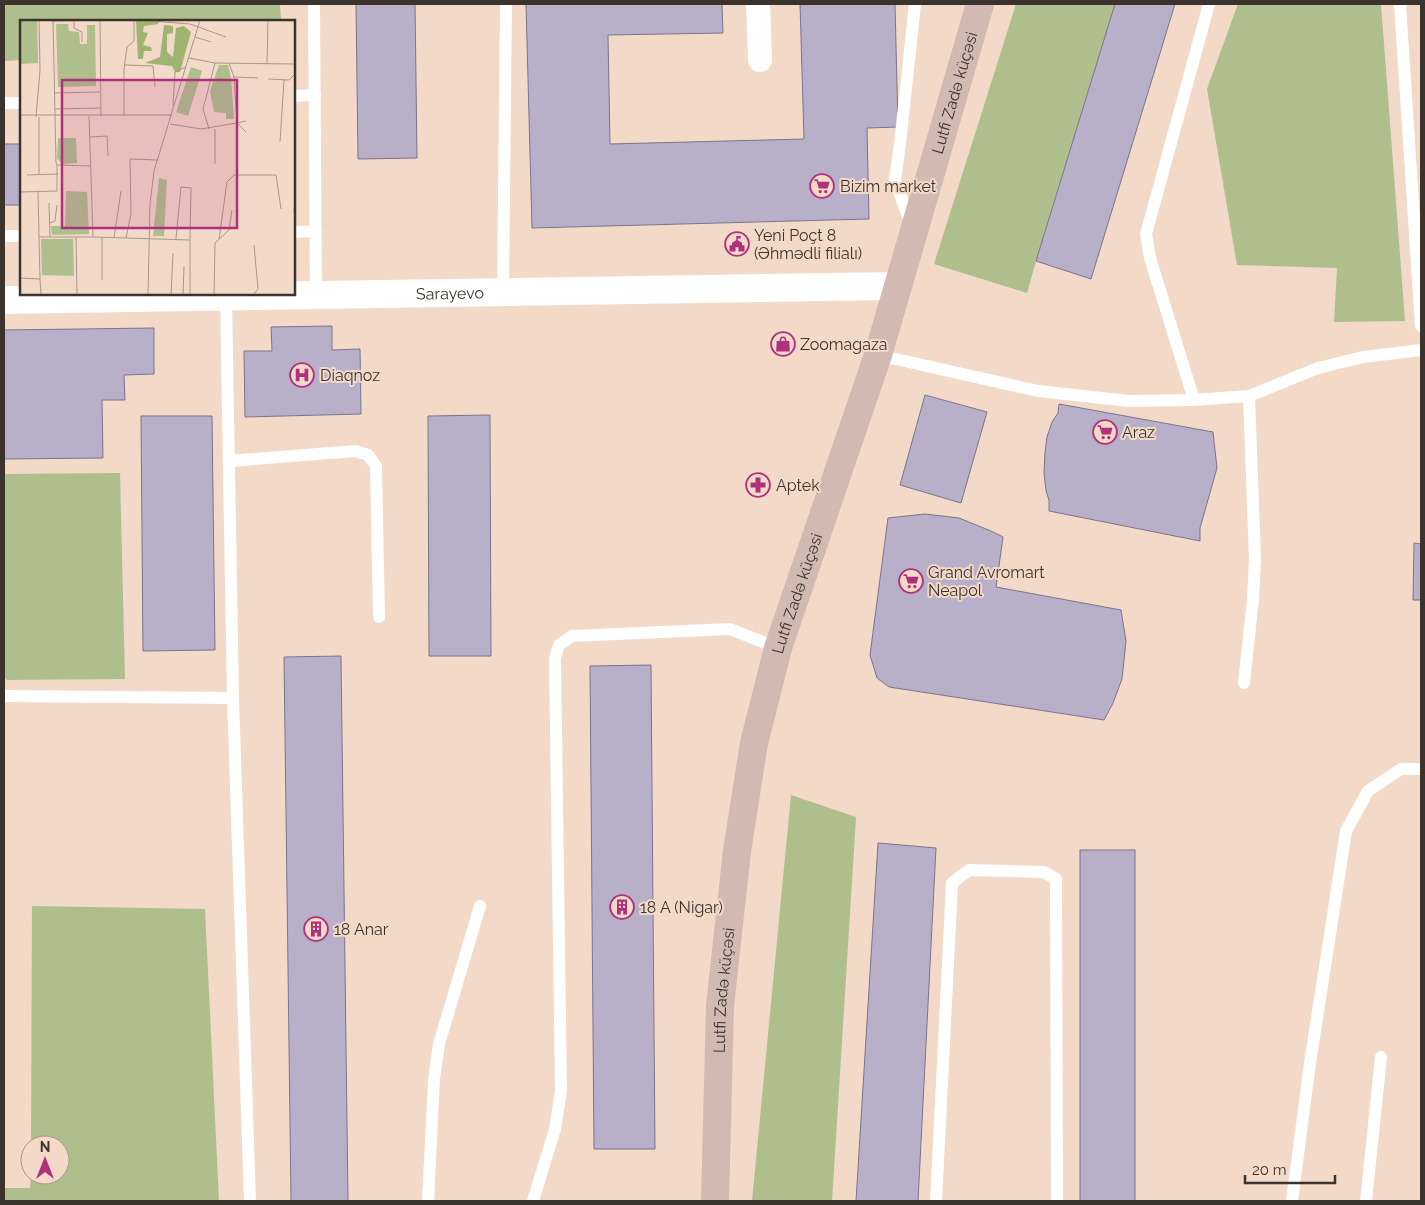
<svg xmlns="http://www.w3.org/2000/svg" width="1425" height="1205" viewBox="0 0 1425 1205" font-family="Raleway,sans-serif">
<rect width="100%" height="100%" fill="#f2d9c8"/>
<g fill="#aebf8d">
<polygon points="4,4 280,4 281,21 21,21 21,60 4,61"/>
<polygon points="1016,4 1115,4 1036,261 1027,293 934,264"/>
<polygon points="1238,4 1381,4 1405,321 1334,322 1337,268 1237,265 1207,89"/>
<polygon points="120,473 125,679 7,680 4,677 4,474"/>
<polygon points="791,795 856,817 832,1201 752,1201"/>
<polygon points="32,906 205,909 219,1201 4,1201 4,1188 30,1188 31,1175 60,1175 60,1145 31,1145"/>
</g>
<g fill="#b8b0c8" stroke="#7b748b">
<polygon points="356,4 415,4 417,158 358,159"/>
<polygon points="526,4 722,4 723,33 608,35 610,144 804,139 800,4 895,4 898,127 867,128 869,219 532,228"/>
<polygon points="1115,4 1175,4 1091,279 1036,261"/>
<rect x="4" y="144" width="17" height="61"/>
<polygon points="332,326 332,350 360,349 361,414 245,417 244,351 272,351 271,327"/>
<polygon points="154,328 154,374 124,375 125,400 102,400 103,458 4,459 4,330"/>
<polygon points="925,395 987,412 961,503 900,485"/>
<polygon points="1059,404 1213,432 1217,468 1200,528 1200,541 1049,511 1049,500 1046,491 1044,473 1045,452 1047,437 1052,422 1058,413"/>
<polygon points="490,415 491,656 429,656 428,416"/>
<polygon points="141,416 212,416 215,650 143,651"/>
<polygon points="925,514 959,518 991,531 1003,537 996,587 1121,610 1126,641 1122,679 1113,703 1104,720 889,687 877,678 870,655 888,518"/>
<polygon points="1414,543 1421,544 1421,600 1413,600"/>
<polygon points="341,656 348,1201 291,1201 284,657"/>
<polygon points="651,665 655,1149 594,1149 590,666"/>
<polygon points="878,843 936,848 918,1201 856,1201"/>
<rect x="1080" y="850" width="55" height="351"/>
</g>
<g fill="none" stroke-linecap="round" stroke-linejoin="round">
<g stroke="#fff" stroke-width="12">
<polyline points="314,4 316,296"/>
<polyline points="1400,4 1421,326"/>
<polyline points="294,96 315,95"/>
<polyline points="4,103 21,103"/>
<polyline points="911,225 895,180 900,144 915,4"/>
<polyline points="294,232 316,231"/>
<polyline points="4,236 21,236"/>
<polyline points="503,293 506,4"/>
<polyline points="226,298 233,698 250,1201"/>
<polyline points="878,355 1038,391 1129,401 1194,400 1249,396 1318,368 1363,357 1421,350"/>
<polyline points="1194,400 1150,258 1146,234 1209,4"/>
<polyline points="229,461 356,451 368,455 376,466 379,617"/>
<polyline points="1244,683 1253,599 1255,560 1249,396"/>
<polyline points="4,696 233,698"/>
<polyline points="428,1201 434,1079 439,1044 480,906"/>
<polyline points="533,1201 555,1129 561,1091 555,658 559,645 572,636 730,629 778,648"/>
<polyline points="936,1201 952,883 969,870 1044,872 1056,879 1057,1201"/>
<polyline points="1292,1201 1310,1063 1346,831 1368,791 1401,769 1421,769"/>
<polyline points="1366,1201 1381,1057"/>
</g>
<polyline stroke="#fff" stroke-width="24" points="758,4 760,60"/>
<path stroke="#fff" stroke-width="28" id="s1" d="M 4,300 L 897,286"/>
<path stroke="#d0bab1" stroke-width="28" id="s2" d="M 715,1201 L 720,1006 L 737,851 L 754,743 L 778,648 L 878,355 L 980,4"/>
</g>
<defs>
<g id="supermarket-ring" transform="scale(1.25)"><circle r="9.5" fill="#f2d9c8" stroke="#af307d" stroke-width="1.5"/><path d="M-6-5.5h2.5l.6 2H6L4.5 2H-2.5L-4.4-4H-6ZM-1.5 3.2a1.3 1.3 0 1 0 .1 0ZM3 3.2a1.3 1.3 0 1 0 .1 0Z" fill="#af307d"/></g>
<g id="civic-ring" transform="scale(1.25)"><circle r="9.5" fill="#f2d9c8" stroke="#af307d" stroke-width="1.5"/><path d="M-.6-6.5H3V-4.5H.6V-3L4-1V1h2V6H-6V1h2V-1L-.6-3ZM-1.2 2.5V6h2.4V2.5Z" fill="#af307d"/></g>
<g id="shop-ring" transform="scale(1.25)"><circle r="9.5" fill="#f2d9c8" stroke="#af307d" stroke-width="1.5"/><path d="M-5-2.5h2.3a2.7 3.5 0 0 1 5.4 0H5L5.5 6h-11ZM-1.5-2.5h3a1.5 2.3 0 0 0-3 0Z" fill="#af307d"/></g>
<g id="hospital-ring" transform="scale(1.25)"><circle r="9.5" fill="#f2d9c8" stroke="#af307d" stroke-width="1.5"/><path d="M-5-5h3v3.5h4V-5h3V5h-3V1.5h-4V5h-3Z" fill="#af307d"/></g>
<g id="pharmacy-ring" transform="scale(1.25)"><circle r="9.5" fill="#f2d9c8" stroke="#af307d" stroke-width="1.5"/><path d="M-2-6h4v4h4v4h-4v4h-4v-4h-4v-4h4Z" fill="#af307d"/></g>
<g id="building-ring" transform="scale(1.25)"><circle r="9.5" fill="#f2d9c8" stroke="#af307d" stroke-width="1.5"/><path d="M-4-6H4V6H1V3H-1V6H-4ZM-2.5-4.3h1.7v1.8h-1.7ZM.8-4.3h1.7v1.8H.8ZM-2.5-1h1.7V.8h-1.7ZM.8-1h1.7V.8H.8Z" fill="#af307d"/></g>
</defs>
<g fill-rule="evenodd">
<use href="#supermarket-ring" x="822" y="186"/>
<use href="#civic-ring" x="737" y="244"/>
<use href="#shop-ring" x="783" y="344"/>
<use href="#hospital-ring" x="302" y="375"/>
<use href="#supermarket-ring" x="1105" y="432"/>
<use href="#pharmacy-ring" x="758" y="485"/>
<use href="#supermarket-ring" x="911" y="581"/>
<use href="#building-ring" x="622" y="907"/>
<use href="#building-ring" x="316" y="929"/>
</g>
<g text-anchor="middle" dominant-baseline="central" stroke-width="4" stroke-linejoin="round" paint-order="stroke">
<g font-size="16" fill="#3d332d" stroke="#f2d9c8">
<text stroke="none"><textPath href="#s2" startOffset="1141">Lutfi Zadə küçəsi</textPath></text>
<text stroke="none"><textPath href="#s1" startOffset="446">Sarayevo</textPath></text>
<text stroke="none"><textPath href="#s2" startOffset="616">Lutfi Zadə küçəsi</textPath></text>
<text stroke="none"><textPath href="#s2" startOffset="211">Lutfi Zadə küçəsi</textPath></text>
</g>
<g font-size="16" fill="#3d332d" stroke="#f2d9c8" text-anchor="start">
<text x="840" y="186">Bizim market</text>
<text x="754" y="235">Yeni Poçt 8<tspan x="754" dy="18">(Əhmədli filialı)</tspan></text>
<text x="800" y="344">Zoomagaza</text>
<text x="320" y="375">Diaqnoz</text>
<text x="1122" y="432">Araz</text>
<text x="776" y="485">Aptek</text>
<text x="928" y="572">Grand Avromart<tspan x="928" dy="18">Neapol</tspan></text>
<text x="640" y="907">18 A (Nigar)</text>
<text x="334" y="929">18 Anar</text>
</g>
</g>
<g transform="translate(20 20)">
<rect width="275" height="275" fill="#f2d9c8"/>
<path d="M 0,0 L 17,0 L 18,43 L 0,44 ZM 36,4 L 48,4 L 49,11 L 59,12 L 60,24 L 67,24 L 67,5 L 75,5 L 76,66 L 38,67 ZM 199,45 L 208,45 L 211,57 L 214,99 L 206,99 L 206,93 L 194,92 L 190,71 ZM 171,47 L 182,51 L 168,96 L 156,92 ZM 38,118 L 56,118 L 57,143 L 42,144 L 37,138 ZM 139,158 L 147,160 L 144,216 L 133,216 ZM 46,171 L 67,172 L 69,214 L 32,215 L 31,206 L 45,206 ZM 21,219 L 53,219 L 54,256 L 22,255 Z" fill="#aebf8d"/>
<path d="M 116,0 L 158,0 L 159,1 L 140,0 L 138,4 L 124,6 L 123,12 L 128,13 L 123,25 L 131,27 L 132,31 L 124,31 L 123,39 L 118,39 ZM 144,5 L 153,6 L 153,13 L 147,14 L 147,32 L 153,37 L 156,8 L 164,6 L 171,12 L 160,52 L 155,52 L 152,46 L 125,43 L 140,37 Z" fill="#9fb471"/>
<path fill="none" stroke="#aa978a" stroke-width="1" d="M 33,0 L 36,142 L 37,145 L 70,146M 80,0 L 81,96M 120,0 L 170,4 L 206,17M 33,1 L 86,0M 54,1 L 54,8 L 62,12 L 62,22M 175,17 L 191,22M 169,38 L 195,43 L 275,44M 209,43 L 214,57 L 238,58M 247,43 L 248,0M 105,45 L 133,46 L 135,67M 248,59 L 269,60 L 275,54M 35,73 L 80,72M 153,86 L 155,52 L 166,47M 35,89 L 81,88M 0,95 L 152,95M 69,96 L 73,217 L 170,220 L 170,275M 104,96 L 104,49 L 107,27 L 114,21 L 114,0M 16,97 L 20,50 L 19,0M 19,97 L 19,154M 226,101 L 217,103 L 226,112M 150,104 L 181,109 L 217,103 L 214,57M 189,109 L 183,89 L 195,43M 70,117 L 87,116 L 88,136M 260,122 L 264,60M 195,144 L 195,109M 7,155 L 38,154M 0,172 L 37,171 L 37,145M 29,183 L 30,217M 274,193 L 275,171M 30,203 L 35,201 L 37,185M 19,217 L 73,217M 56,217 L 57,275M 82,217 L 82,260M 94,218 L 101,171M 106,218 L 111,194 L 110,139 L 137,140M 156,219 L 161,167 L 171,168 L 170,220M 199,219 L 207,162 L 214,155 L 256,155 L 261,189M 0,258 L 20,259 L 18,172M 20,259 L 21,275M 128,275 L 130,184 L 134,151 L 180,0M 151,275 L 153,233M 163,275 L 164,246M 194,275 L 195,223 L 209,210 L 212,190M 233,275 L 238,269 L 234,225"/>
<path fill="#af307d" fill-opacity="0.15" stroke="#af307d" stroke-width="2.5" d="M 42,60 L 217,60 L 217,208 L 42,208 Z"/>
<rect width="275" height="275" fill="none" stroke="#3d332d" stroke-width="2.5"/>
</g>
<rect width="1425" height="1205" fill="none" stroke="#3d332d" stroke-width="10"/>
<g transform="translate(45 1160)"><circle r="24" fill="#f2d9c8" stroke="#aa978a"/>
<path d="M0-4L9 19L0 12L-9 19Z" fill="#af307d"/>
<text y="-8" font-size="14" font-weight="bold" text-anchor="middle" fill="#3d332d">N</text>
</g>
<path d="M1245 1175v8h90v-8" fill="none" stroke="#3d332d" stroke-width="2.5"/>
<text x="1252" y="1175" font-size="15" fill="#3d332d" stroke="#f2d9c8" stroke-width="4" paint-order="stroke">20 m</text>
</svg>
